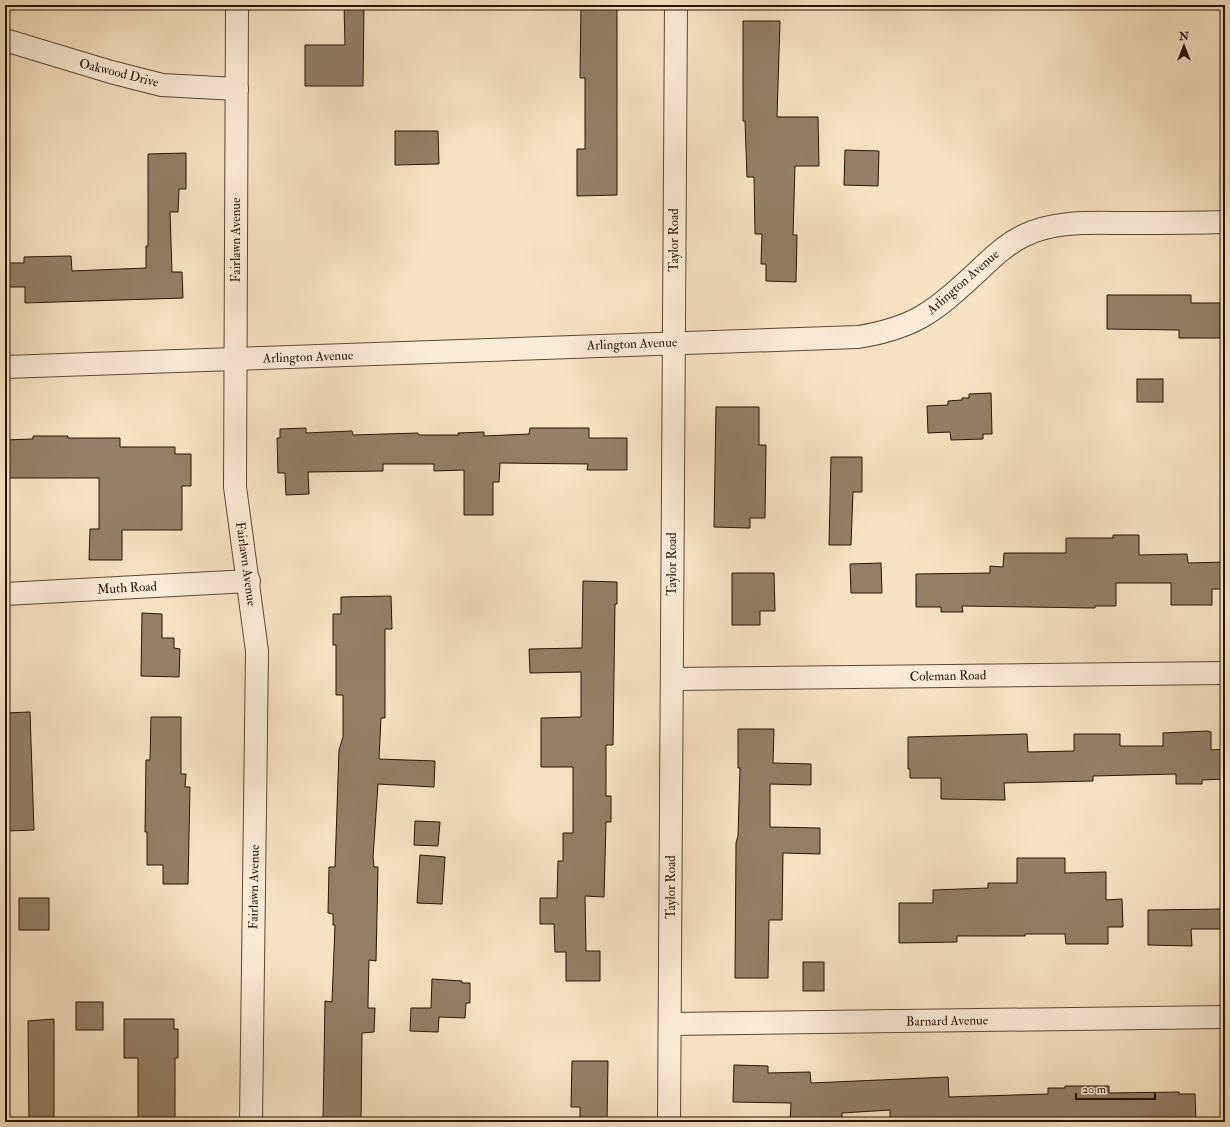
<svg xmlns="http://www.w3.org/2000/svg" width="1230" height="1127" viewBox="0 0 1230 1127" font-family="'IM FELL Double Pica',serif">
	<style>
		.building { fill: #957f66; stroke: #291402 }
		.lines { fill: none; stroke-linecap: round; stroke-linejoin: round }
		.minor-casing { stroke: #5d4832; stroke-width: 24 }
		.minor { stroke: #fbecd7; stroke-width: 22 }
		.labels { text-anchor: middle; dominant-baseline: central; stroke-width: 4; stroke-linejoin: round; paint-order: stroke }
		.street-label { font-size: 13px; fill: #291402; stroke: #fbecd7 }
	</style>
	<rect width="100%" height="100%" fill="#f9e2c2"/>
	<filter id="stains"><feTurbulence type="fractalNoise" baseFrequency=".005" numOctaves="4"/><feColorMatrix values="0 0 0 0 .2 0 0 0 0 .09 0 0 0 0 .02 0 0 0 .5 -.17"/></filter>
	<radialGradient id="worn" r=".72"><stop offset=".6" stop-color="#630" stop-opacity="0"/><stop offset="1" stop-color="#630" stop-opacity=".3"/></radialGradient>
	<!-- building -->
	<g class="building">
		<path d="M 344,5 L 364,5 L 363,86 L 305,86 L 305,45 L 345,45 Z"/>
		<path d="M 581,5 L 617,5 L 617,195 L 577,196 L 577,149 L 585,149 L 585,78 L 580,78 Z"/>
		<path d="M 743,21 L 780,21 L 777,117 L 818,117 L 819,166 L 795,166 L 793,235 L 797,235 L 796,282 L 766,281 L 766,264 L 761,264 L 762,234 L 755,234 L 754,177 L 747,177 L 745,121 L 743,121 Z"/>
		<path d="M 395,131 L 438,131 L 439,164 L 395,165 Z"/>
		<path d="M 845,150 L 879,151 L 878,186 L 844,185 Z"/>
		<path d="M 186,153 L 186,189 L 179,189 L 178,212 L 170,212 L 172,272 L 182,272 L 183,298 L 25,303 L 25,287 L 5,287 L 5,263 L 24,263 L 24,257 L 71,256 L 72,271 L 146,268 L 146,246 L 148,246 L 148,154 Z"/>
		<path d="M 1107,295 L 1191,295 L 1191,303 L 1220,303 L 1220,338 L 1179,338 L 1179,330 L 1107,329 Z"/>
		<rect x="1137" y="379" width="26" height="23"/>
		<path d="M 991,393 L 992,434 L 983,434 L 983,439 L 951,440 L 950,432 L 928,433 L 927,406 L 948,405 L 948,401 L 962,400 L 962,398 L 969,398 L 969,394 Z"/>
		<path d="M 716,407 L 759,407 L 759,445 L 766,445 L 765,518 L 750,518 L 750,528 L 714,527 Z"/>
		<path d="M 306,428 L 306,433 L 352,431 L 353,435 L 418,433 L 418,435 L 459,435 L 458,433 L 484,432 L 484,436 L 529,434 L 530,428 L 589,428 L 589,438 L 627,438 L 627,470 L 587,470 L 588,464 L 500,463 L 499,482 L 493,482 L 493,515 L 464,515 L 464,470 L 434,471 L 434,464 L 383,464 L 383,471 L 308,472 L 309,494 L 286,495 L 285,473 L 278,473 L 277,438 L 280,438 L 280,429 Z"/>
		<path d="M 33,436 L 68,436 L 68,438 L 120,438 L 120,447 L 175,447 L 175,454 L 191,454 L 191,486 L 182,486 L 182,530 L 122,530 L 122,560 L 89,560 L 90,529 L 99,529 L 99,478 L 5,478 L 5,440 L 33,439 Z"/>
		<path d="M 831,457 L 862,457 L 862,492 L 853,492 L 851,545 L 829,545 Z"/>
		<path d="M 1113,535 L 1139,535 L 1139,555 L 1187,554 L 1188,563 L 1225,562 L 1225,589 L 1212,589 L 1212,605 L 1171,605 L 1171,583 L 1116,583 L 1116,606 L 1095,606 L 1095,608 L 962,606 L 963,612 L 941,612 L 941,607 L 916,607 L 916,574 L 990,573 L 990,566 L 1003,567 L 1004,553 L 1066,553 L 1066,538 L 1113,538 Z"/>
		<path d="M 881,563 L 882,593 L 851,593 L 850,564 Z"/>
		<path d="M 732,573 L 774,573 L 775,611 L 760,611 L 760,625 L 732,625 Z"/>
		<path d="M 583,581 L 617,582 L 617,604 L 615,604 L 613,745 L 606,745 L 606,796 L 611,796 L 611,822 L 606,822 L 604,897 L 585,896 L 586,951 L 600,951 L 600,981 L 566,981 L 566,952 L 555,952 L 554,924 L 540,924 L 540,898 L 557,898 L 558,861 L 563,861 L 563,833 L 573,833 L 573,767 L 541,767 L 541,718 L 581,717 L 581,672 L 530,673 L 529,649 L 582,648 Z"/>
		<path d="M 391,596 L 392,629 L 385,629 L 385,718 L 381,718 L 379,759 L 435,761 L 434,787 L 378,784 L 373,857 L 374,867 L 378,867 L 376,961 L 369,960 L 368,1002 L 368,1008 L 375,1008 L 374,1032 L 362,1033 L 361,1122 L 323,1122 L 325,1001 L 332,1002 L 335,925 L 333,925 L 333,914 L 328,913 L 329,867 L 335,867 L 339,750 L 343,737 L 343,695 L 336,695 L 336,645 L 333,645 L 333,614 L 341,614 L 341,597 Z"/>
		<path d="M 142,613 L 162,614 L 162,638 L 174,638 L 174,648 L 180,649 L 179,677 L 141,676 Z"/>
		<path d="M 30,712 L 34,830 L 8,831 L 6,713 Z"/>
		<path d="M 151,717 L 181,717 L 181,774 L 186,774 L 185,787 L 190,787 L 188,884 L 163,884 L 163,865 L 147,865 L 147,832 L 145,832 L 146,760 L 150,760 Z"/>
		<path d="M 738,729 L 774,729 L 773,763 L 811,764 L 811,785 L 770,784 L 770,827 L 820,828 L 820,854 L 783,853 L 782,920 L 769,920 L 768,978 L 735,978 L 736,843 L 738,836 L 740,768 L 738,768 Z"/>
		<path d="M 1207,731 L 1211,732 L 1211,750 L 1225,749 L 1225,779 L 1202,780 L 1202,784 L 1176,784 L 1176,774 L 1093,776 L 1093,781 L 1004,783 L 1005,800 L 941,799 L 941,778 L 910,778 L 910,769 L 908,769 L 908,737 L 1027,734 L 1028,752 L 1074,751 L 1074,734 L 1120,734 L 1120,746 L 1163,746 L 1163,733 Z"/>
		<path d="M 415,821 L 440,822 L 438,846 L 414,845 Z"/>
		<path d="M 420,855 L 445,857 L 442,904 L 417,903 Z"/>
		<path d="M 1017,858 L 1065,858 L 1065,873 L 1106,872 L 1106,900 L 1122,899 L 1123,927 L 1108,927 L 1108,944 L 1066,944 L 1065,934 L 1025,934 L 1025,936 L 957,936 L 957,942 L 899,943 L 899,903 L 933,903 L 933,890 L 988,888 L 988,883 L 1017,883 Z"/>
		<rect x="19" y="898" width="30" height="32"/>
		<path d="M 1225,909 L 1225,929 L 1191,929 L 1192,946 L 1148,945 L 1148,910 Z"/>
		<rect x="803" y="962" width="21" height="29"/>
		<path d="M 432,979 L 462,981 L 462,983 L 470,983 L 470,1003 L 466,1003 L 465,1018 L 439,1017 L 438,1032 L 410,1031 L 411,1008 L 431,1008 Z"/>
		<rect x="76" y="1002" width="27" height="28"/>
		<path d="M 54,1019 L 54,1122 L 29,1122 L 28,1021 Z"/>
		<path d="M 124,1019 L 174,1019 L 174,1029 L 178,1029 L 178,1058 L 175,1058 L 175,1121 L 138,1122 L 138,1058 L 124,1058 Z"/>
		<path d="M 572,1061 L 608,1061 L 607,1122 L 580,1122 L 580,1107 L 571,1107 Z"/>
		<path d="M 734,1065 L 768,1066 L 768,1073 L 810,1072 L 811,1083 L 948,1077 L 949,1097 L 1048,1094 L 1048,1088 L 1065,1088 L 1065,1086 L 1109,1086 L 1109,1093 L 1179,1092 L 1179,1094 L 1195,1094 L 1196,1122 L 969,1122 L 969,1118 L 923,1120 L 923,1122 L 898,1122 L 898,1120 L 890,1121 L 890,1110 L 842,1113 L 842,1122 L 790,1122 L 791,1103 L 733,1102 Z"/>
	</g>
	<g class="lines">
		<!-- minor casing -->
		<g class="minor-casing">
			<g id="minor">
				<path d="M 237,5 L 235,487 L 257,651 L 251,1122"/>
				<path d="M 5,40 L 111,72 L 162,85 L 237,89"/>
				<path d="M 5,367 L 858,337 C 915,328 935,311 976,273 C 991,259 1005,245 1023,236 C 1055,220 1093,223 1128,223 C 1160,223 1193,223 1225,222"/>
				<path d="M 5,594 L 249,581"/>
				<path d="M 672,679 L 1225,673"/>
				<path d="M 670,1024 L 1225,1017"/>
				<path d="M 669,1122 L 676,5"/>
			</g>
		</g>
		<!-- minor -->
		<use href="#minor" class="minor"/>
	</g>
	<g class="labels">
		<!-- street labels -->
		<g class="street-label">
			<text transform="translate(119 73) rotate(14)">Oakwood Drive</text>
			<text transform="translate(236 240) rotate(-90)">Fairlawn Avenue</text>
			<text transform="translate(674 240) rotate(-90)">Taylor Road</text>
			<text transform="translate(963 282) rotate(-41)">Arlington Avenue</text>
			<text transform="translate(632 344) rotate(-2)">Arlington Avenue</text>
			<text transform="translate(308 357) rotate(-2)">Arlington Avenue</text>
			<text transform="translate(246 564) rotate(82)">Fairlawn Avenue</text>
			<text transform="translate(672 564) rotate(-90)">Taylor Road</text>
			<text transform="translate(127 588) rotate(-3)">Muth Road</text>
			<text transform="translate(948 676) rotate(-1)">Coleman Road</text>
			<text transform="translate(254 887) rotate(-89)">Fairlawn Avenue</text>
			<text transform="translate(671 887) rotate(-90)">Taylor Road</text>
			<text transform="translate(947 1021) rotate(-1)">Barnard Avenue</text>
		</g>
	</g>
	<!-- margin -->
	<rect width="1230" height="1127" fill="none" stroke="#f9e2c2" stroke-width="20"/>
	<rect x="6" y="6" width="1218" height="1115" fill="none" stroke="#291402" stroke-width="2"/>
	<rect x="10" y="10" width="1210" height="1107" fill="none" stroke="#291402"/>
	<!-- north arrow -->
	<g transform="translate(1184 46)" stroke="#fbecd7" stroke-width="3" paint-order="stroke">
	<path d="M0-3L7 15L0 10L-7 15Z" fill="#291402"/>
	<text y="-6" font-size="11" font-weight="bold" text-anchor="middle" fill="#291402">N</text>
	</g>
	<!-- scale -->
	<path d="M1076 1093v6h79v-6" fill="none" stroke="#291402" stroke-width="2"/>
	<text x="1082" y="1093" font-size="12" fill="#291402" stroke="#fbecd7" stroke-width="3" paint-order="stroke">20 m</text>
	<rect width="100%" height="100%" filter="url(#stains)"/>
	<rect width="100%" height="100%" fill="url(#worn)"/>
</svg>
